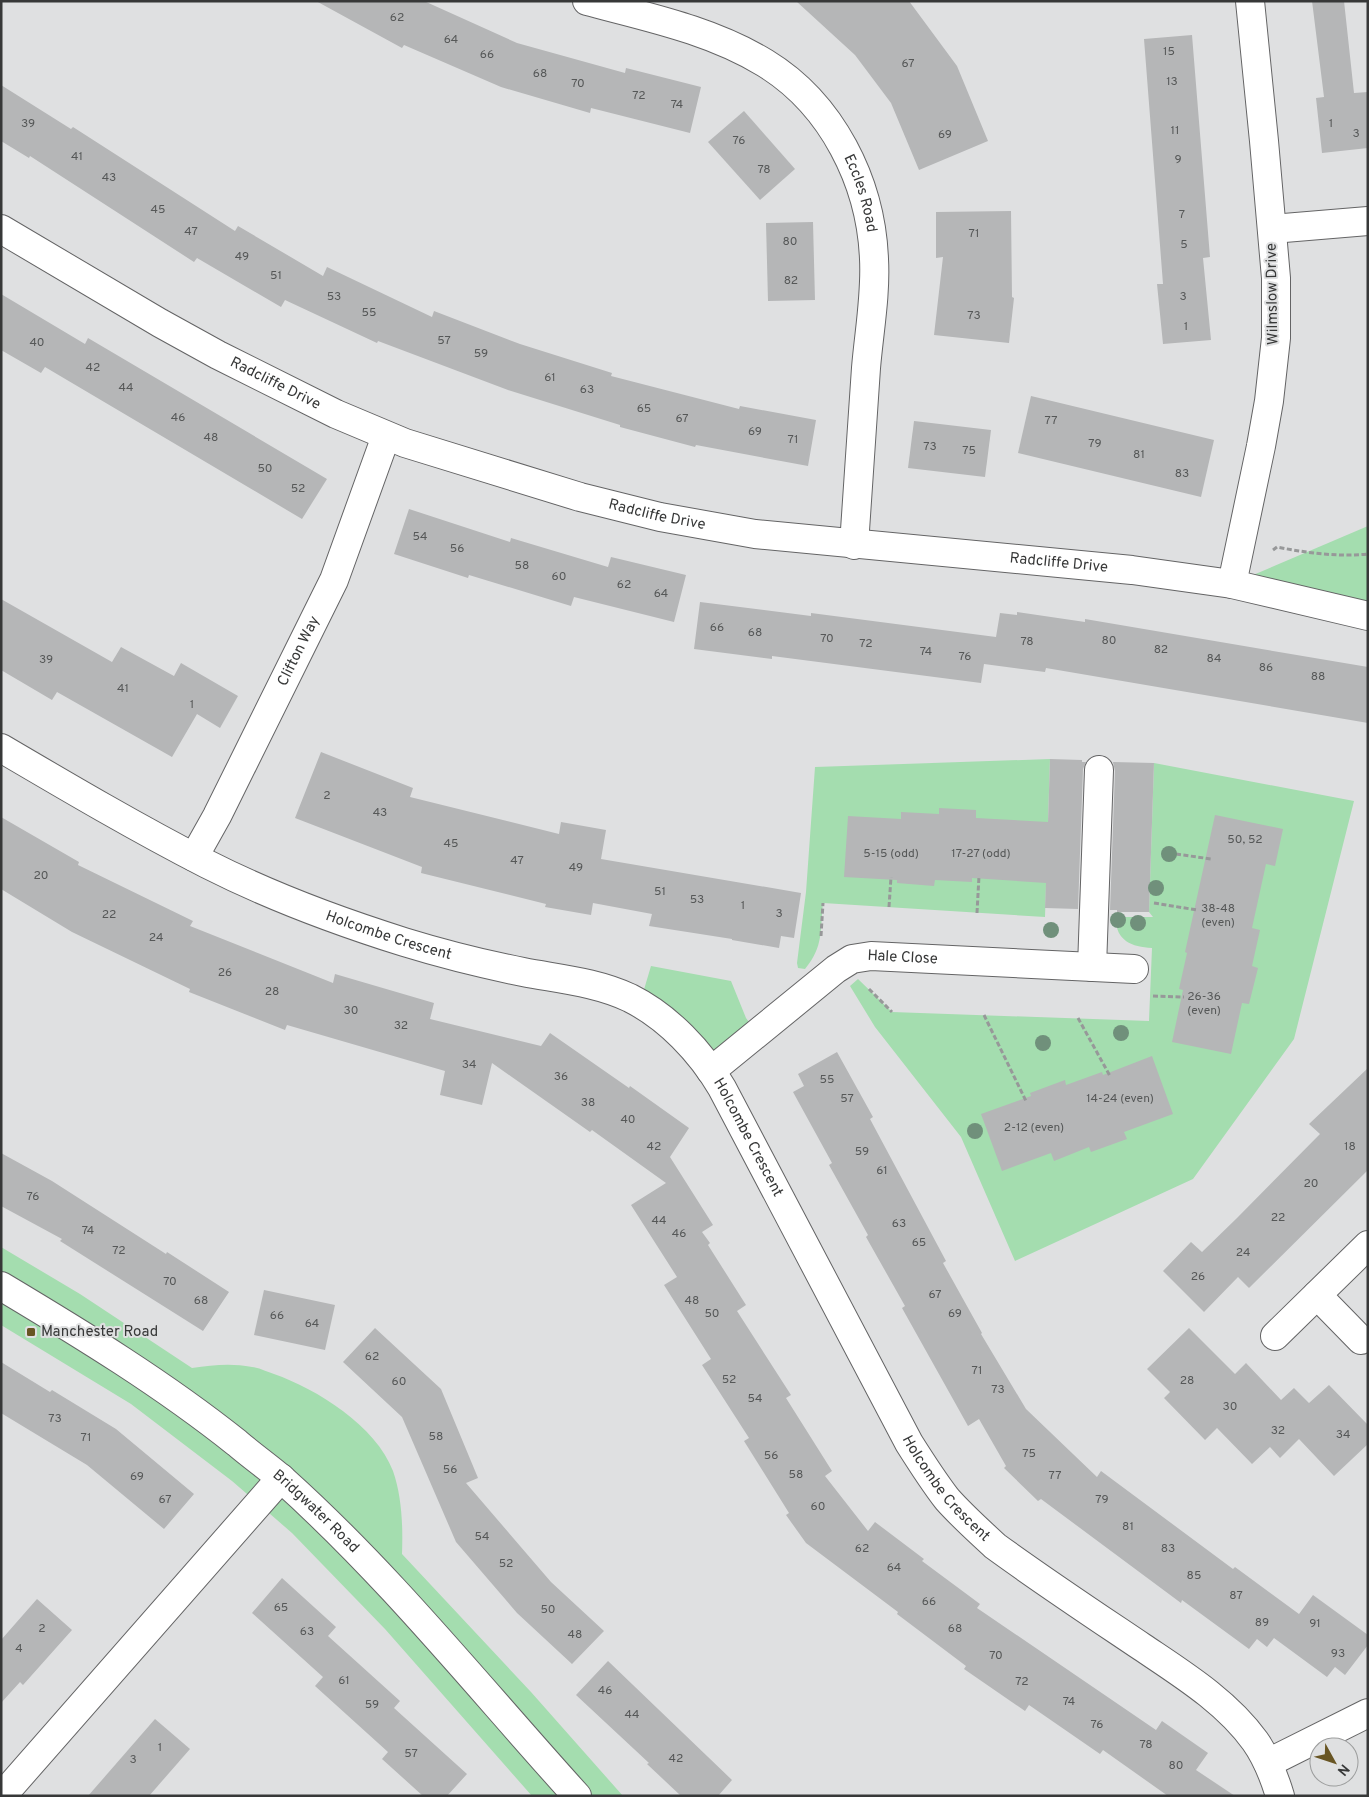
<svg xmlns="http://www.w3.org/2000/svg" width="1369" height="1797" viewBox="0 0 1369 1797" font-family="Overpass,sans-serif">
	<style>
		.green { fill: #a4ddaf }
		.building { fill: #b5b6b7 }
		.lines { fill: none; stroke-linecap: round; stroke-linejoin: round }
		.minor-casing { stroke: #646465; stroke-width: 30 }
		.path { stroke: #979899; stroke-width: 3; stroke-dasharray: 5 2.5; stroke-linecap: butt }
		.minor { stroke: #fff; stroke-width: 28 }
		.tree { fill: #70907b }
		.poi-dot { fill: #685523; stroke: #dfe0e1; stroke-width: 2 }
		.labels { text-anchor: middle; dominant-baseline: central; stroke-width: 4; stroke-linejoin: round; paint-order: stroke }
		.number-label { font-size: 12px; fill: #565858 }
		.street-label { font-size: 15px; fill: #373838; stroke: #dfe0e1 }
		.poi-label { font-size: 15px; fill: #373838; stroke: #dfe0e1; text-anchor: start }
	</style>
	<rect width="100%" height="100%" fill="#dfe0e1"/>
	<!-- green -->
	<g class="green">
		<path d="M 1368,526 L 1368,617 L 1232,584 Z"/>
		<path d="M 1050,759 L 1045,917 L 823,903 C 820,930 824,946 805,969 L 798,968 L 797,963 L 806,892 L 815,767 Z"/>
		<path d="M 1154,763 L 1354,801 L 1294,1039 L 1193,1179 L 1015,1261 L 961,1137 L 875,1027 L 850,986 L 858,979 L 892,1012 L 1149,1021 L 1152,948 C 1131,947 1115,940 1116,917 L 1153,917 L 1149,912 Z"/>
		<path d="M 651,966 L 731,981 L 746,1018 L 757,1033 L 711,1071 L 640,1003 Z"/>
		<path d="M 1,1247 L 80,1294 L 192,1368 C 213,1365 231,1363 252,1367 C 260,1368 267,1372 274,1374 C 317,1389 376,1426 393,1471 C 402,1497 403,1526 402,1554 L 531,1692 L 623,1796 L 532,1796 L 385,1629 L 292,1533 L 232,1481 L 131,1404 L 1,1325 Z"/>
	</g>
	<!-- building -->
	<g class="building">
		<path d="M 316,1 L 424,1 L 517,43 L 625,73 L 626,68 L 701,87 L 690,133 L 591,108 L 590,113 L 501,87 L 404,45 L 402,48 Z"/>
		<path d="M 796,1 L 909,1 L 957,66 L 988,141 L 919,170 L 891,103 L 855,55 Z"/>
		<path d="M 1312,1 L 1344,1 L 1354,93 L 1368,92 L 1368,148 L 1322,153 L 1316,98 L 1324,97 Z"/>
		<path d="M 1192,35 L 1210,257 L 1203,258 L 1211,340 L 1163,344 L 1157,284 L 1163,284 L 1144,39 Z"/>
		<path d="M 1,85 L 71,129 L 73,127 L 235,231 L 238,226 L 323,276 L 327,267 L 432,317 L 434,311 L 520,344 L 612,373 L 611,376 L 739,409 L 740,406 L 816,420 L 808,466 L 696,445 L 695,447 L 620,427 L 620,425 L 508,390 L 378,341 L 377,343 L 285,300 L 281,307 L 197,258 L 194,262 L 30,156 L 29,158 L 1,141 Z"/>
		<path d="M 744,111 L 795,169 L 760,200 L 708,142 Z"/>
		<path d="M 1011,211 L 1012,297 L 1014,298 L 1009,343 L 934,335 L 943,257 L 936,258 L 936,212 Z"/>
		<path d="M 813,222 L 815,300 L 768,301 L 766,223 Z"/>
		<path d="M 1,294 L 85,344 L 88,338 L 327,479 L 302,519 L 45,367 L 41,373 L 1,350 Z"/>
		<path d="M 1031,396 L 1214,440 L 1201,497 L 1018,453 Z"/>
		<path d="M 914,421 L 991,430 L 985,477 L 908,468 Z"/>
		<path d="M 409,509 L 510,542 L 511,538 L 608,567 L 611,557 L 686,575 L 674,622 L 574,597 L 571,606 L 469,575 L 468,578 L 394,554 Z"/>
		<path d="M 1,599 L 112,662 L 121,647 L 174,676 L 181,663 L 238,696 L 220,728 L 197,714 L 172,757 L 57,692 L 52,700 L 1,670 Z"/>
		<path d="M 700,602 L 811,616 L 811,613 L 996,637 L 1000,613 L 1017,615 L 1017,612 L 1085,622 L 1085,619 L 1368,667 L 1368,723 L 1046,668 L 1045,672 L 984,664 L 981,683 L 772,656 L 772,659 L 694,649 Z"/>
		<path d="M 321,752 L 413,788 L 410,797 L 559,834 L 561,822 L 606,830 L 601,859 L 801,893 L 794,938 L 781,936 L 779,948 L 732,940 L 732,939 L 649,926 L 652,914 L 593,903 L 591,915 L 545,907 L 546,904 L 421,873 L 422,867 L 295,818 Z"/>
		<path d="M 1050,759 L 1082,760 L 1082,762 L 1086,762 L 1083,769 L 1078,909 L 1045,908 L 1046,883 L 972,878 L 972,882 L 935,880 L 934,886 L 897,883 L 897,880 L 844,877 L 848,816 L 901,819 L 901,812 L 939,814 L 939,808 L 976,810 L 976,818 L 1048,822 Z"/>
		<path d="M 1113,762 L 1154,763 L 1149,912 L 1117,912 L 1117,910 L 1110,910 L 1115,771 Z"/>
		<path d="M 1215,815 L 1283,829 L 1275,866 L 1266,864 L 1252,928 L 1260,930 L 1252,966 L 1258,968 L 1249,1004 L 1242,1003 L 1231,1054 L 1172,1042 L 1183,990 L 1179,989 L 1187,953 L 1185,952 Z"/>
		<path d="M 1,817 L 79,862 L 78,865 L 193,921 L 190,926 L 333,983 L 335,974 L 434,1003 L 430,1019 L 541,1046 L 550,1033 L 629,1088 L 630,1086 L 689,1128 L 670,1157 L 713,1225 L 702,1232 L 710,1243 L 708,1245 L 746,1305 L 737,1311 L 791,1395 L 786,1398 L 832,1471 L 825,1476 L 868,1531 L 875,1522 L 924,1559 L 922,1561 L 980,1604 L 977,1608 L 1156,1730 L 1162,1721 L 1208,1753 L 1196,1770 L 1235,1796 L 1168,1796 L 1103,1750 L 1100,1754 L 1029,1705 L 1025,1711 L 964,1669 L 966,1666 L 897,1614 L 898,1612 L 806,1543 L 786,1515 L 789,1513 L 744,1441 L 749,1438 L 702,1365 L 711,1359 L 664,1285 L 677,1277 L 631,1205 L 666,1183 L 592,1130 L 590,1132 L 492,1063 L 482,1105 L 440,1095 L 445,1071 L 287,1025 L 285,1030 L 189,992 L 190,989 L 72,932 L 1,889 Z"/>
		<path d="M 837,1052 L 873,1117 L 870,1119 L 946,1261 L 943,1263 L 982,1333 L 981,1334 L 1026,1409 L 1097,1477 L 1101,1471 L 1233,1569 L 1235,1567 L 1299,1614 L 1313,1595 L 1368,1635 L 1368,1645 L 1345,1675 L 1335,1667 L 1327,1677 L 1274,1638 L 1267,1647 L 1257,1639 L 1249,1649 L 1182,1600 L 1181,1603 L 1041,1499 L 1038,1501 L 1004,1468 L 1006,1466 L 979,1419 L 968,1426 L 902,1308 L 905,1306 L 866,1237 L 868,1235 L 829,1165 L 832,1163 L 793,1092 L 804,1086 L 798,1074 Z"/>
		<path d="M 1152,1056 L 1173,1114 L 1124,1132 L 1127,1139 L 1091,1152 L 1089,1147 L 1054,1161 L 1051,1153 L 1002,1171 L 981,1114 L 1031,1096 L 1030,1093 L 1065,1080 L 1066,1085 L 1102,1072 L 1103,1075 Z"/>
		<path d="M 1368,1068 L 1368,1170 L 1249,1288 L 1238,1277 L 1204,1312 L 1163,1271 L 1191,1242 L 1202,1252 L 1237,1218 L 1320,1134 L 1309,1124 Z"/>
		<path d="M 1,1153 L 52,1181 L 166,1254 L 167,1252 L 229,1292 L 203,1331 L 60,1241 L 62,1239 L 1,1206 Z"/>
		<path d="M 264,1290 L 335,1305 L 325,1350 L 254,1335 Z"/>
		<path d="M 375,1328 L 441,1389 L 478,1478 L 466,1483 L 551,1582 L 604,1631 L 572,1664 L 517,1613 L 456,1542 L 402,1417 L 343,1362 Z"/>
		<path d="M 1189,1328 L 1235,1374 L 1246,1363 L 1281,1400 L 1294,1388 L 1309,1403 L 1329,1385 L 1368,1425 L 1368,1444 L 1334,1476 L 1299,1439 L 1280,1458 L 1270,1447 L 1252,1464 L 1217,1428 L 1205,1440 L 1164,1398 L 1170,1392 L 1147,1369 Z"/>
		<path d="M 1,1362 L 50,1392 L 52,1390 L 116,1429 L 194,1494 L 164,1529 L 87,1465 L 1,1413 Z"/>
		<path d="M 282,1578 L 336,1627 L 328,1636 L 400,1701 L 394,1708 L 467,1774 L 447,1796 L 423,1796 L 382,1759 L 388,1752 L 315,1686 L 323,1677 L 252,1613 Z"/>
		<path d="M 37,1599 L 72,1630 L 23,1685 L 20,1682 L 1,1703 L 1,1640 Z"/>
		<path d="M 608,1661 L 732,1780 L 718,1796 L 681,1796 L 647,1764 L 649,1763 L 576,1695 Z"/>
		<path d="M 155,1719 L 190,1749 L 149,1796 L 88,1796 Z"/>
	</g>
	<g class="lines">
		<!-- minor casing -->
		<g class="minor-casing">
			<g id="minor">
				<path id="s1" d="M 587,1 C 647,17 711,30 765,63 C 832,104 871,182 874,259 C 876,295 869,332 866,368 C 862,427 858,486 854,545"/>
				<path id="s2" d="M 1,229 L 160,323 L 218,355 L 336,414 L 405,443 L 580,497 L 660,517 L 755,534 L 1132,570 L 1232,584 L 1368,616"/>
				<path d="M 1272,229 L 1368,221"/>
				<path d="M 1232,584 L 1261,446 L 1269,401 L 1276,338 L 1276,278 L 1264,141 L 1250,1"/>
				<path id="s3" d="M 1,748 C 69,788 137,828 207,864 C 270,896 337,921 404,942 C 443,954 483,964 523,972 C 559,979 596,982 630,998 C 668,1017 701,1052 722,1088 L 909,1443 C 921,1462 933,1481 947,1499 C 962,1516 979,1531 995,1546 C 1043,1581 1093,1614 1142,1647 C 1182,1674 1226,1701 1255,1741 C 1267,1758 1274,1776 1280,1796"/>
				<path id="s4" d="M 194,857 L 217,816 L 334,580 L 386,436"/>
				<path d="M 1092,967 L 1099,770"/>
				<path id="s5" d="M 711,1071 L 836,969 L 852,959 L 871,956 L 1134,969"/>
				<path id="s6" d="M 1,1286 C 83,1335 163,1384 237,1443 C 252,1456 268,1467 283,1480 C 390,1576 480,1689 577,1796"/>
				<path d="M 1317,1295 L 1361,1340"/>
				<path d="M 1275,1336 L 1368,1245"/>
				<path d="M 1268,1763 L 1368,1713"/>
				<path d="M 2,1796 L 281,1478"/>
			</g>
		</g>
		<!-- path -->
		<g class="path">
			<path d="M 1273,550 L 1277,547 C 1307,553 1338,557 1368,554"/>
			<path d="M 1176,854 L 1211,859"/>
			<path d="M 1154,903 L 1197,910"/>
			<path d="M 889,907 L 891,877"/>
			<path d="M 977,913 L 979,876"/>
			<path d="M 821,936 L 823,903"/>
			<path d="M 869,989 L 892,1012"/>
			<path d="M 1153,996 L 1184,997"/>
			<path d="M 984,1015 L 1026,1101"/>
			<path d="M 1078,1018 L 1110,1076"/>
		</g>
		<!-- minor -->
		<use href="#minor" class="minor"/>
	</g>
	<!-- trees -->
	<g class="tree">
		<circle cx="1169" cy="854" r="8"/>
		<circle cx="1156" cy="888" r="8"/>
		<circle cx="1118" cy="920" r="8"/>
		<circle cx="1138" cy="923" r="8"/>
		<circle cx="1051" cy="930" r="8"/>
		<circle cx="1121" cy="1033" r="8"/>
		<circle cx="1043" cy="1043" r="8"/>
		<circle cx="975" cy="1131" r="8"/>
	</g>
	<!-- markers -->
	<rect class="poi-dot" x="26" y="1327" width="10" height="10" rx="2.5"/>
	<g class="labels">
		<!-- number labels -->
		<g class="number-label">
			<text x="397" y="18">62</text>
			<text x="451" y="40">64</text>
			<text x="1169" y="52">15</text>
			<text x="487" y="55">66</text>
			<text x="908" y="64">67</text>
			<text x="540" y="74">68</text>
			<text x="1172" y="82">13</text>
			<text x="578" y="84">70</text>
			<text x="639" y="96">72</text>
			<text x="677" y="105">74</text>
			<text x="28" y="124">39</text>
			<text x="1331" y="124">1</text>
			<text x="1175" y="131">11</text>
			<text x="1356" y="134">3</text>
			<text x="945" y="135">69</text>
			<text x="739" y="141">76</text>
			<text x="77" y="157">41</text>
			<text x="1178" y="160">9</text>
			<text x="764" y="170">78</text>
			<text x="109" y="178">43</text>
			<text x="158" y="210">45</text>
			<text x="1182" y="215">7</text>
			<text x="191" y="232">47</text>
			<text x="974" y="234">71</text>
			<text x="790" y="242">80</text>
			<text x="1184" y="245">5</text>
			<text x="242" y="257">49</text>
			<text x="276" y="276">51</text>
			<text x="791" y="281">82</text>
			<text x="334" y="297">53</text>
			<text x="1183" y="297">3</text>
			<text x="369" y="313">55</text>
			<text x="974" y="316">73</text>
			<text x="1186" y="327">1</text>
			<text x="444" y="341">57</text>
			<text x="37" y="343">40</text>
			<text x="481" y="354">59</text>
			<text x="93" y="368">42</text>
			<text x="550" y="378">61</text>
			<text x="126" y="388">44</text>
			<text x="587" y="390">63</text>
			<text x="644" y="409">65</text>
			<text x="178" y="418">46</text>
			<text x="682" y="419">67</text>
			<text x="1051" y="421">77</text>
			<text x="755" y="432">69</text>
			<text x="211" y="438">48</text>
			<text x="793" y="440">71</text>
			<text x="1095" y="444">79</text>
			<text x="930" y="447">73</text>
			<text x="969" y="451">75</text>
			<text x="1139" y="455">81</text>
			<text x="265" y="469">50</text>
			<text x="1182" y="474">83</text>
			<text x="298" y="489">52</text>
			<text x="420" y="537">54</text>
			<text x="457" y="549">56</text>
			<text x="522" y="566">58</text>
			<text x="559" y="577">60</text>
			<text x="624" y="585">62</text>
			<text x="661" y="594">64</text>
			<text x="717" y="628">66</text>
			<text x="755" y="633">68</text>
			<text x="827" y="639">70</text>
			<text x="1109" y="641">80</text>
			<text x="1027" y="642">78</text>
			<text x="866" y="644">72</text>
			<text x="1161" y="650">82</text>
			<text x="926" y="652">74</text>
			<text x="965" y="657">76</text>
			<text x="1214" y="659">84</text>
			<text x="46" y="660">39</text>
			<text x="1266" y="668">86</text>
			<text x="1318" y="677">88</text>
			<text x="123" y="689">41</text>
			<text x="192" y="705">1</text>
			<text x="327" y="796">2</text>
			<text x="380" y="813">43</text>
			<text x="1245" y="840">50, 52</text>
			<text x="451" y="844">45</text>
			<text x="891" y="854">5-15 (odd)</text>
			<text x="981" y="854">17-27 (odd)</text>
			<text x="517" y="861">47</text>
			<text x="576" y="868">49</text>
			<text x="41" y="876">20</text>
			<text x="660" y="892">51</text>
			<text x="697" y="900">53</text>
			<text x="743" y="906">1</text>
			<text x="1218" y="909">38-48<tspan x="1218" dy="14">(even)</tspan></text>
			<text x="779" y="914">3</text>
			<text x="109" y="915">22</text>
			<text x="156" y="938">24</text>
			<text x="225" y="973">26</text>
			<text x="272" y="992">28</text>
			<text x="1204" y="997">26-36<tspan x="1204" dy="14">(even)</tspan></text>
			<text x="351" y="1011">30</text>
			<text x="401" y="1026">32</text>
			<text x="469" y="1065">34</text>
			<text x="561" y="1077">36</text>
			<text x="827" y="1080">55</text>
			<text x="847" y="1099">57</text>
			<text x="1120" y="1099">14-24 (even)</text>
			<text x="588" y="1103">38</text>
			<text x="628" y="1120">40</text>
			<text x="1034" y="1128">2-12 (even)</text>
			<text x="654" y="1147">42</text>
			<text x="1350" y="1147">18</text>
			<text x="862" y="1152">59</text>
			<text x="882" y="1171">61</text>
			<text x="1311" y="1184">20</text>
			<text x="33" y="1197">76</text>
			<text x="1278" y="1218">22</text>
			<text x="659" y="1221">44</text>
			<text x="899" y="1224">63</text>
			<text x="88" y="1231">74</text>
			<text x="679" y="1234">46</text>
			<text x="919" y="1243">65</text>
			<text x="119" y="1251">72</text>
			<text x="1243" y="1253">24</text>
			<text x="1198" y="1277">26</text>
			<text x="170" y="1282">70</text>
			<text x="935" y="1295">67</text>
			<text x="201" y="1301">68</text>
			<text x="692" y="1301">48</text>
			<text x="712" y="1314">50</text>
			<text x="955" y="1314">69</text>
			<text x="277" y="1316">66</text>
			<text x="312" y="1324">64</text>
			<text x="372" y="1357">62</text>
			<text x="977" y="1371">71</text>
			<text x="729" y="1380">52</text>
			<text x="1187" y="1381">28</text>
			<text x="399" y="1382">60</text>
			<text x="998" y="1390">73</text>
			<text x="755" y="1399">54</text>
			<text x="1230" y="1407">30</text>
			<text x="55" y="1419">73</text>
			<text x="1278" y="1431">32</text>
			<text x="1343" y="1435">34</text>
			<text x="436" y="1437">58</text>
			<text x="86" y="1438">71</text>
			<text x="1029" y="1454">75</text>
			<text x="771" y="1456">56</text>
			<text x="450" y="1470">56</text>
			<text x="796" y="1475">58</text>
			<text x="1055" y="1476">77</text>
			<text x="137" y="1477">69</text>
			<text x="165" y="1500">67</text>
			<text x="1102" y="1500">79</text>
			<text x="818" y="1507">60</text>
			<text x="1128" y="1527">81</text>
			<text x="482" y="1537">54</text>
			<text x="862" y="1549">62</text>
			<text x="1168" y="1549">83</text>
			<text x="506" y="1564">52</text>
			<text x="894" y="1568">64</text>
			<text x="1194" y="1576">85</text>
			<text x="1236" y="1596">87</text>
			<text x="929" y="1602">66</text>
			<text x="281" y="1608">65</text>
			<text x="548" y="1610">50</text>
			<text x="1262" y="1623">89</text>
			<text x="1315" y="1624">91</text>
			<text x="42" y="1629">2</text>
			<text x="955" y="1629">68</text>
			<text x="307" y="1632">63</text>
			<text x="575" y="1635">48</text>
			<text x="19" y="1649">4</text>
			<text x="1338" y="1654">93</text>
			<text x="996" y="1656">70</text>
			<text x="344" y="1681">61</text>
			<text x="1022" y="1682">72</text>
			<text x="605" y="1691">46</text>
			<text x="1069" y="1702">74</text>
			<text x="372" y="1705">59</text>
			<text x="632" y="1715">44</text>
			<text x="1097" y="1725">76</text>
			<text x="1146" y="1745">78</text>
			<text x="160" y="1748">1</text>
			<text x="411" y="1754">57</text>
			<text x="676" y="1759">42</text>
			<text x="133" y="1760">3</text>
			<text x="1176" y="1766">80</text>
		</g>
		<!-- street labels -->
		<g class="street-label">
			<text stroke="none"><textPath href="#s1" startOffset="355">Eccles Road</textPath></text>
			<text transform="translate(1273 294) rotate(-91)">Wilmslow Drive</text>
			<text stroke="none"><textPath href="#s2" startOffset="315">Radcliffe Drive</textPath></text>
			<text stroke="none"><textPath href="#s2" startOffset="720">Radcliffe Drive</textPath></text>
			<text stroke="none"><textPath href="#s2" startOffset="1125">Radcliffe Drive</textPath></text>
			<text stroke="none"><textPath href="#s4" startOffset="231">Clifton Way</textPath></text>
			<text stroke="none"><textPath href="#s3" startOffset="432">Holcombe Crescent</textPath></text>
			<text stroke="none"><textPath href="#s5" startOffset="231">Hale Close</textPath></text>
			<text stroke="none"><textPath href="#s3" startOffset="868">Holcombe Crescent</textPath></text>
			<text stroke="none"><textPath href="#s3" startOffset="1272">Holcombe Crescent</textPath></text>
			<text stroke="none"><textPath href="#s6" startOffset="388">Bridgwater Road</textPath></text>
		</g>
		<!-- poi labels -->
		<g class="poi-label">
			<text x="41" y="1332">Manchester Road</text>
		</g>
	</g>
	<!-- border -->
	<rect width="1369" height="1797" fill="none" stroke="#373838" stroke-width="5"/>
	<!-- north arrow -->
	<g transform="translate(1334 1762) rotate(130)"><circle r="24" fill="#dfe0e1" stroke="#9c9d9d"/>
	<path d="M0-4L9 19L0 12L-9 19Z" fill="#685523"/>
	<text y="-8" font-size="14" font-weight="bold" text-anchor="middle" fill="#373838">N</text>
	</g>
</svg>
